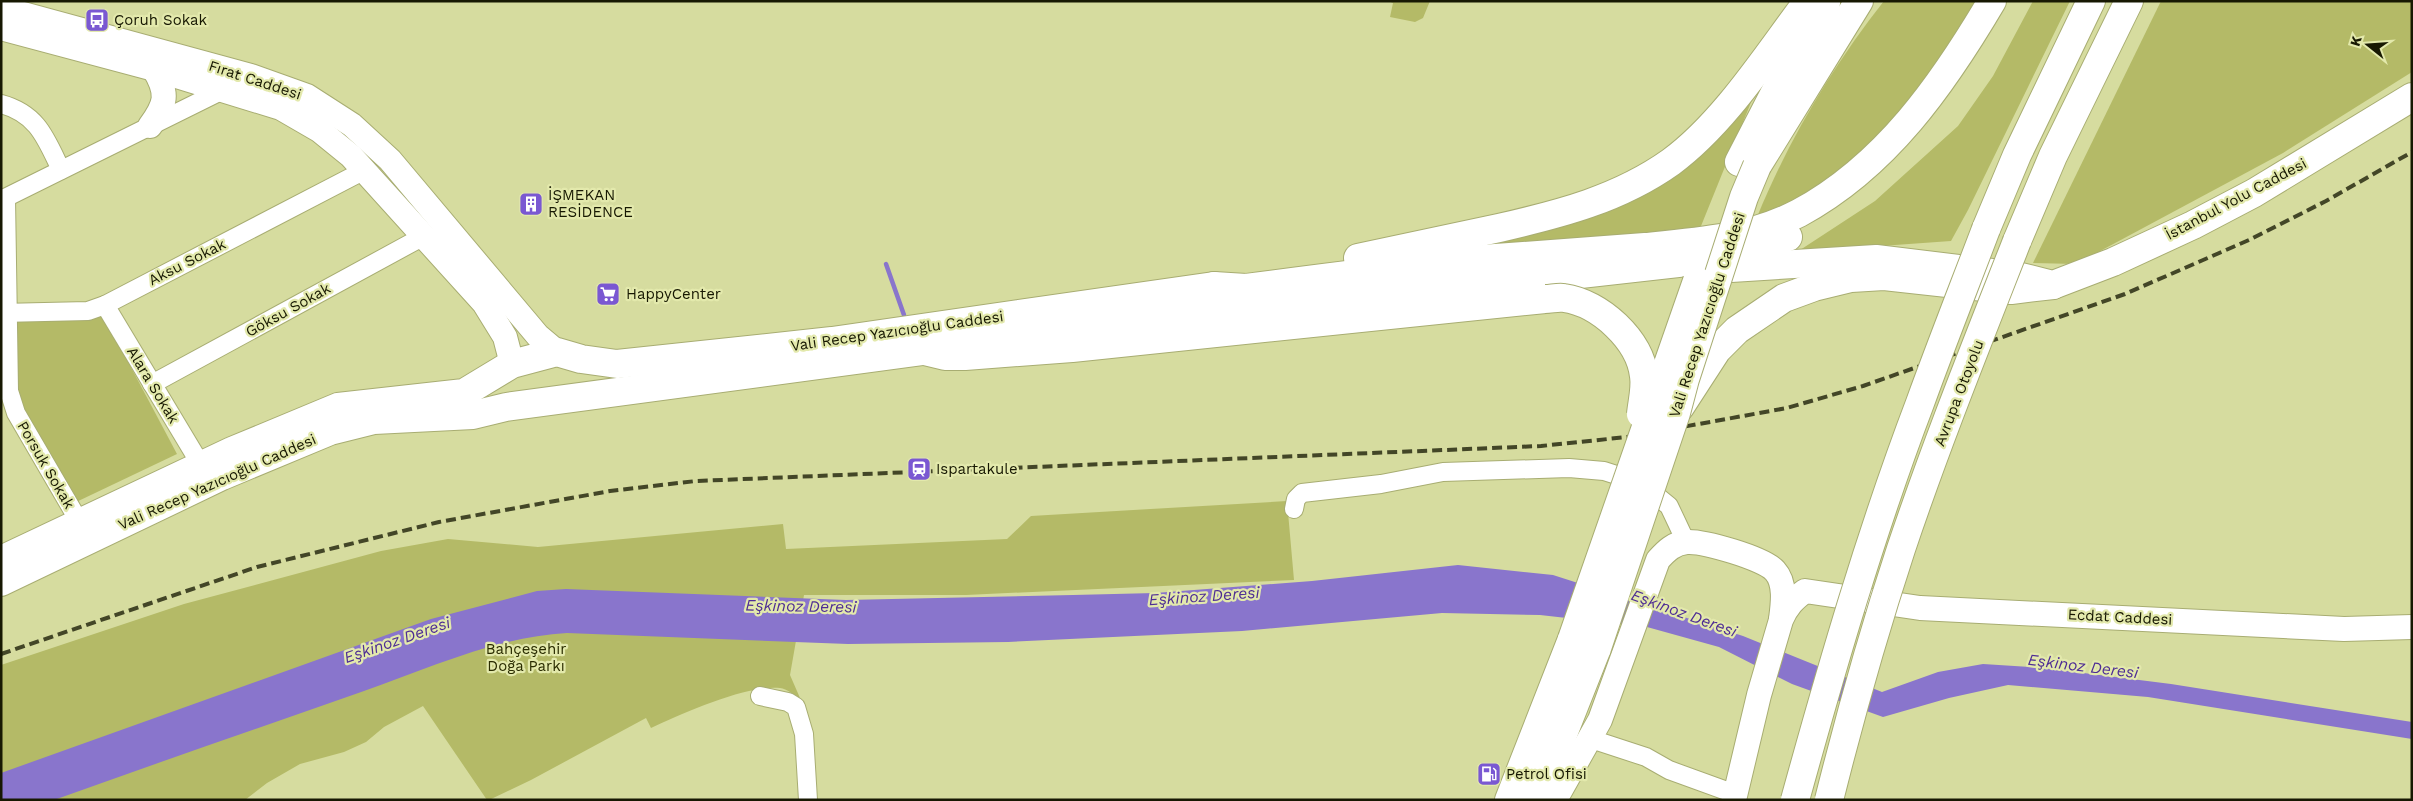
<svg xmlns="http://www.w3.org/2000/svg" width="2413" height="801" viewBox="0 0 2413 801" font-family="'Work Sans',sans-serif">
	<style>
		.green { fill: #b4ba67 }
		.water { fill: #8975cc }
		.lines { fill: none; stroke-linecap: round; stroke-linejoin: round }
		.stream { stroke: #8975cc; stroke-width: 4.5 }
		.street-casing { stroke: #a8ad72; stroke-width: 20 }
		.secondary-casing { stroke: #a8ad72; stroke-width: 26 }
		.primary-casing { stroke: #a8ad72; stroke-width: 30 }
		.highway-casing { stroke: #a8ad72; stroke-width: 30 }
		.street { stroke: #fff; stroke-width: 18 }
		.secondary { stroke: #fff; stroke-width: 24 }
		.primary { stroke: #fff; stroke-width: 28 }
		.highway { stroke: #fff; stroke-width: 28 }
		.rail { stroke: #434627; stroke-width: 4; stroke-dasharray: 10 5; stroke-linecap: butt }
		.highway-bridge-casing { stroke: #a8ad72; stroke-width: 30; stroke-linecap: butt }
		.highway-bridge { stroke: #fff; stroke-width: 28 }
		.labels { text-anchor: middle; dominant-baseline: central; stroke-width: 4.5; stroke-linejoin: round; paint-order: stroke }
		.poi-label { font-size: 15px; fill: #171802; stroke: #e3e9ac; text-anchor: start }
		.street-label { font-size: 15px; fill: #171802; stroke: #e3e9ac }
		.park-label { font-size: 15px; fill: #2a2c00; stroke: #e3e9ac }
		.water-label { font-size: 16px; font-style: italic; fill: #4e2d94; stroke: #e3e9ac }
	</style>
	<rect width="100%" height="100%" fill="#d6dc9f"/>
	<!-- green -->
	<g class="green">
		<path d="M 1388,1 L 1430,1 L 1423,18 L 1415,22 L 1390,17 L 1393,3 Z"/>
		<path d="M 1884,1 L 1976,1 L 1938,65 L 1880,138 L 1810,195 L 1757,217 C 1789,139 1832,67 1884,1 Z"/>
		<path d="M 2033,1 L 2070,1 L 1968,210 L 1951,241 L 1797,252 L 1875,201 L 1958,126 L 1993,76 Z"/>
		<path d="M 2161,1 L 2412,1 L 2412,72 L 2283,153 L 2076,264 L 2033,263 Z"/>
		<path d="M 1760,80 L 1699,231 L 1428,252 L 1564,225 Z"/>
		<path d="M 100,309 L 177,454 L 72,504 L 12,391 L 12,319 Z"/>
		<path d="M 1287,501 L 1294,580 L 966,595 L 804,595 L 790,675 L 800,698 C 794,695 787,689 780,688 C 745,685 683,713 651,728 L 646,718 L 531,780 L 489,800 L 487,800 L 423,706 L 384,727 L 366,742 L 344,752 L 300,764 L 267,783 L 245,800 L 1,800 L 1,665 L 184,604 L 381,551 L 448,539 L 538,547 L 783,524 L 786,549 L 1007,539 L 1031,516 Z"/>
	</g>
	<!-- water -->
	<path class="water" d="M 1458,565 L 1553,575 L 1743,636 L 1882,692 L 1938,672 L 1983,664 L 2044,668 L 2171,684 L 2412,722 L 2412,739 L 2148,697 L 2008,685 L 1949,698 L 1883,717 L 1792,684 L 1719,647 L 1647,627 L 1540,615 L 1442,613 L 1242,631 L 1008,642 L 848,644 L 567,633 C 496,637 430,668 364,691 C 261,727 157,763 54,800 L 1,800 L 1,773 L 431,619 L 537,591 L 566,589 L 846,600 L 1073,595 L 1155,593 L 1312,581 Z"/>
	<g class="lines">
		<!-- stream -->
		<path class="stream" d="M 886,264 L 904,315"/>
		<!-- street casing -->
		<g class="street-casing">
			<g id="street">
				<path d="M 1,104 C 38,114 46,139 61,170"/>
				<path d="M 6,198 L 9,391 L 16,413 L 80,523"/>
				<path d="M 1,200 L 229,87"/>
				<path d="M 105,305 L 201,465"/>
				<path d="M 1,313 L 88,311 L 105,305 L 363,171"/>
				<path d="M 152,384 L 424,236"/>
				<path d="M 1294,509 L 1296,499 L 1302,493 L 1381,484 L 1443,472 L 1569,468 L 1604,471 L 1632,480 L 1647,488 L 1669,506 L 1686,542"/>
				<path d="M 760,696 L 788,702 L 796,707 L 804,734 L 808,800"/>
				<path d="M 1591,739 L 1646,757 L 1669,770 L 1735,794"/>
			</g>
		</g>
		<!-- secondary casing -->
		<g class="secondary-casing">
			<g id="secondary">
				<path d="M 1,8 L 251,76 L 307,96 L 352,125 L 390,160 L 538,336 L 557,352"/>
				<path d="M 1,28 L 154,69 L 281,108 L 319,130 L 351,156 L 484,303 L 505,337 L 512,364"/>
				<path d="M 150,126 C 166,104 169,94 154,69"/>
				<path d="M 1555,800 L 1600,720 L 1658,560 C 1666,551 1674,543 1687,542 C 1703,541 1764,558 1775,571 C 1786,583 1783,604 1781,619"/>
				<path d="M 1734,800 L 1759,695 L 1781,620 C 1787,606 1794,599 1805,591 L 1920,608 L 2344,629 L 2412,627"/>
			</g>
		</g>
		<!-- primary casing -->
		<g class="primary-casing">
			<g id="primary">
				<path d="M 1,560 L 232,451 L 338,407 L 464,393 L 512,364 L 557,352 L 581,359 L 617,364 L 832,341 L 1214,286"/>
				<path d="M 1,582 L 222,476 L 330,431 L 374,420 L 473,415 L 506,407 L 1256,306 L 1518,281 L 1696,261 L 1731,268 L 1876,259 L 2017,276 L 2053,285 L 2113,262 L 2193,225 L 2254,193 L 2412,97"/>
			</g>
		</g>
		<!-- highway casing -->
		<g class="highway-casing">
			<g id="highway">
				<path d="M 1739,162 L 1784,75 L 1826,3"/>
				<path d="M 1757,166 L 1859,1"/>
				<path d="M 1986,229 L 2017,155 L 2091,1"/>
				<path d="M 2017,241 L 2053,156 L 2129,1"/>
				<path d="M 1358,258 C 1405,248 1452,238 1499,228 C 1560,214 1619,199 1671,162 C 1725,122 1767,55 1808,1"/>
				<path d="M 1710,258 L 1749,252 L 1788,237"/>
				<path d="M 1214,286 L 1246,288 C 1329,277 1413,266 1496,258 C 1546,254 1596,251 1645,247 C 1698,242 1751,238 1799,213 C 1886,166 1943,84 1992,1"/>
				<path d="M 920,350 L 945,356 L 965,356 L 1072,348 L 1545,299"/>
				<path d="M 1680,407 L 1717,350 L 1737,330 L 1784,298 L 1814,287 L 1851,278 L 1884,276 L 2011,290 L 2053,285"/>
				<path d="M 1509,800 L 1572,639"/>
				<path d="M 1537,800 L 1597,648"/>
			</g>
		</g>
		<!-- street -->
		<use href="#street" class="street"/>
		<!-- secondary -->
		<use href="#secondary" class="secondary"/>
		<!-- primary -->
		<use href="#primary" class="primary"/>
		<!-- highway -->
		<use href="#highway" class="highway"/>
		<!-- rail -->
		<path class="rail" d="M 1,654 L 257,567 L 439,522 L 610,491 L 696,481 L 1541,446 L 1627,437 L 1787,408 L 1863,386 L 2125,294 L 2249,240 L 2326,201 L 2412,152"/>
		<!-- highway-bridge casing -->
		<g class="highway-bridge-casing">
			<g id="highway-bridge">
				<path d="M 1545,299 C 1551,299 1558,297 1564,298 C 1600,303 1640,340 1644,376 C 1646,388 1642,403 1641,414"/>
				<path d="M 1572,639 L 1697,281"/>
				<path d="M 1597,648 L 1676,413 L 1685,379 L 1744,197 L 1757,166"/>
				<path d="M 1795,800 C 1832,666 1871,532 1920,403 C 1941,345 1964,287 1986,229"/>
				<path d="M 1829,800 C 1850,716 1874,631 1901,549 C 1936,445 1977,343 2017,241"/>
			</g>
		</g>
		<!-- highway-bridge -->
		<use href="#highway-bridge" class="highway-bridge"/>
	</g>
	<!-- icons -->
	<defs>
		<g id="bus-square" transform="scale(1.25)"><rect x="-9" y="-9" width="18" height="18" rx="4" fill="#7a58d2" stroke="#e3e9ac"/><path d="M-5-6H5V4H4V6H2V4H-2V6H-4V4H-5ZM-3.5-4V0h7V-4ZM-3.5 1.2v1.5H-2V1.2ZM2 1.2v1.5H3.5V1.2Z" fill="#fff"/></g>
		<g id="building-square" transform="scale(1.25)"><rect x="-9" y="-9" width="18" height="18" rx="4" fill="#7a58d2" stroke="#e3e9ac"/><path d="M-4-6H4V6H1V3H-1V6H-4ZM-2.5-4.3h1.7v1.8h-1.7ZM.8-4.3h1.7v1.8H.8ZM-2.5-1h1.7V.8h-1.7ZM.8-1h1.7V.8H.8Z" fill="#fff"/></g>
		<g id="supermarket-square" transform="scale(1.25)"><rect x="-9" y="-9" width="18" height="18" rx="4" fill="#7a58d2" stroke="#e3e9ac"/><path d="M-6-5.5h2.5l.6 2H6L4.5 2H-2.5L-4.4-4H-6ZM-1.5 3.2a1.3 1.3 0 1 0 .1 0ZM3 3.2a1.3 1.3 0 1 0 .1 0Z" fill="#fff"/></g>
		<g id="station-square" transform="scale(1.25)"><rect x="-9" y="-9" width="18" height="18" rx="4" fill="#7a58d2" stroke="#e3e9ac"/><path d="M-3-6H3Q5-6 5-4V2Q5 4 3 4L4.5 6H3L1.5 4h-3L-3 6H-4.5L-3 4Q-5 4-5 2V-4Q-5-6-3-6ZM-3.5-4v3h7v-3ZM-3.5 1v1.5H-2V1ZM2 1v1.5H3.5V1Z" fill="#fff"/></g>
		<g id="fuel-square" transform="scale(1.25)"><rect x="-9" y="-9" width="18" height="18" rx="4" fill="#7a58d2" stroke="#e3e9ac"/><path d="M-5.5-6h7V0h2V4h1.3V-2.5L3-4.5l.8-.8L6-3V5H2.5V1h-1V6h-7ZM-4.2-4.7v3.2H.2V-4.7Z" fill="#fff"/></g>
	</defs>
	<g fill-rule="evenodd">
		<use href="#bus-square" x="97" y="20"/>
		<use href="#building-square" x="531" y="204"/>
		<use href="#supermarket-square" x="608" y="294"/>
		<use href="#station-square" x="919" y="469"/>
		<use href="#fuel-square" x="1489" y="774"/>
	</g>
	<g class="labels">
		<!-- poi labels -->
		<g class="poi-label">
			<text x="114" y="20">Çoruh Sokak</text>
			<text x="548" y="195">İŞMEKAN<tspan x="548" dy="17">RESİDENCE</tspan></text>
			<text x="626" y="294">HappyCenter</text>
			<text x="936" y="469">Ispartakule</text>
			<text x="1506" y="774">Petrol Ofisi</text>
		</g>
		<!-- street labels -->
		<g class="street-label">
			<text transform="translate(255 80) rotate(18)">Fırat Caddesi</text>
			<text transform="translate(2236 199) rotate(-28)">İstanbul Yolu Caddesi</text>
			<text transform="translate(187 262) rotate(-27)">Aksu Sokak</text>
			<text transform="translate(288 310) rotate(-29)">Göksu Sokak</text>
			<text transform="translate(1707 315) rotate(-72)">Vali Recep Yazıcıoğlu Caddesi</text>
			<text transform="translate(897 331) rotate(-8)">Vali Recep Yazıcıoğlu Caddesi</text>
			<text transform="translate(153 385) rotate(59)">Alara Sokak</text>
			<text transform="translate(1959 393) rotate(-69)">Avrupa Otoyolu</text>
			<text transform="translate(46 465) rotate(60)">Porsuk Sokak</text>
			<text transform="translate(217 482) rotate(-24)">Vali Recep Yazıcıoğlu Caddesi</text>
			<text transform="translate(2120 617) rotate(3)">Ecdat Caddesi</text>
		</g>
		<!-- park labels -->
		<g class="park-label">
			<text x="526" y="649">Bahçeşehir<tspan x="526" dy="17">Doğa Parkı</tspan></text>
		</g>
		<!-- water labels -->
		<g class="water-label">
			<text transform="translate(1204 596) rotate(-4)">Eşkinoz Deresi</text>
			<text transform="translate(801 606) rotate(1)">Eşkinoz Deresi</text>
			<text transform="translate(1684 613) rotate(20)">Eşkinoz Deresi</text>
			<text transform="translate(397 640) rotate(-19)">Eşkinoz Deresi</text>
			<text transform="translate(2083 666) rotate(7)">Eşkinoz Deresi</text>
		</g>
	</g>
	<!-- border -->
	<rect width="2413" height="801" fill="none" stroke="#171802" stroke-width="5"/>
	<!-- north arrow -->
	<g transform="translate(2368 45) rotate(287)" stroke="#e3e9ac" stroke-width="4" paint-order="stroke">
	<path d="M0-4L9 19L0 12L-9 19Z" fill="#171802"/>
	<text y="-8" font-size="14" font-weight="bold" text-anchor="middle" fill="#171802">K</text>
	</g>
</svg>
